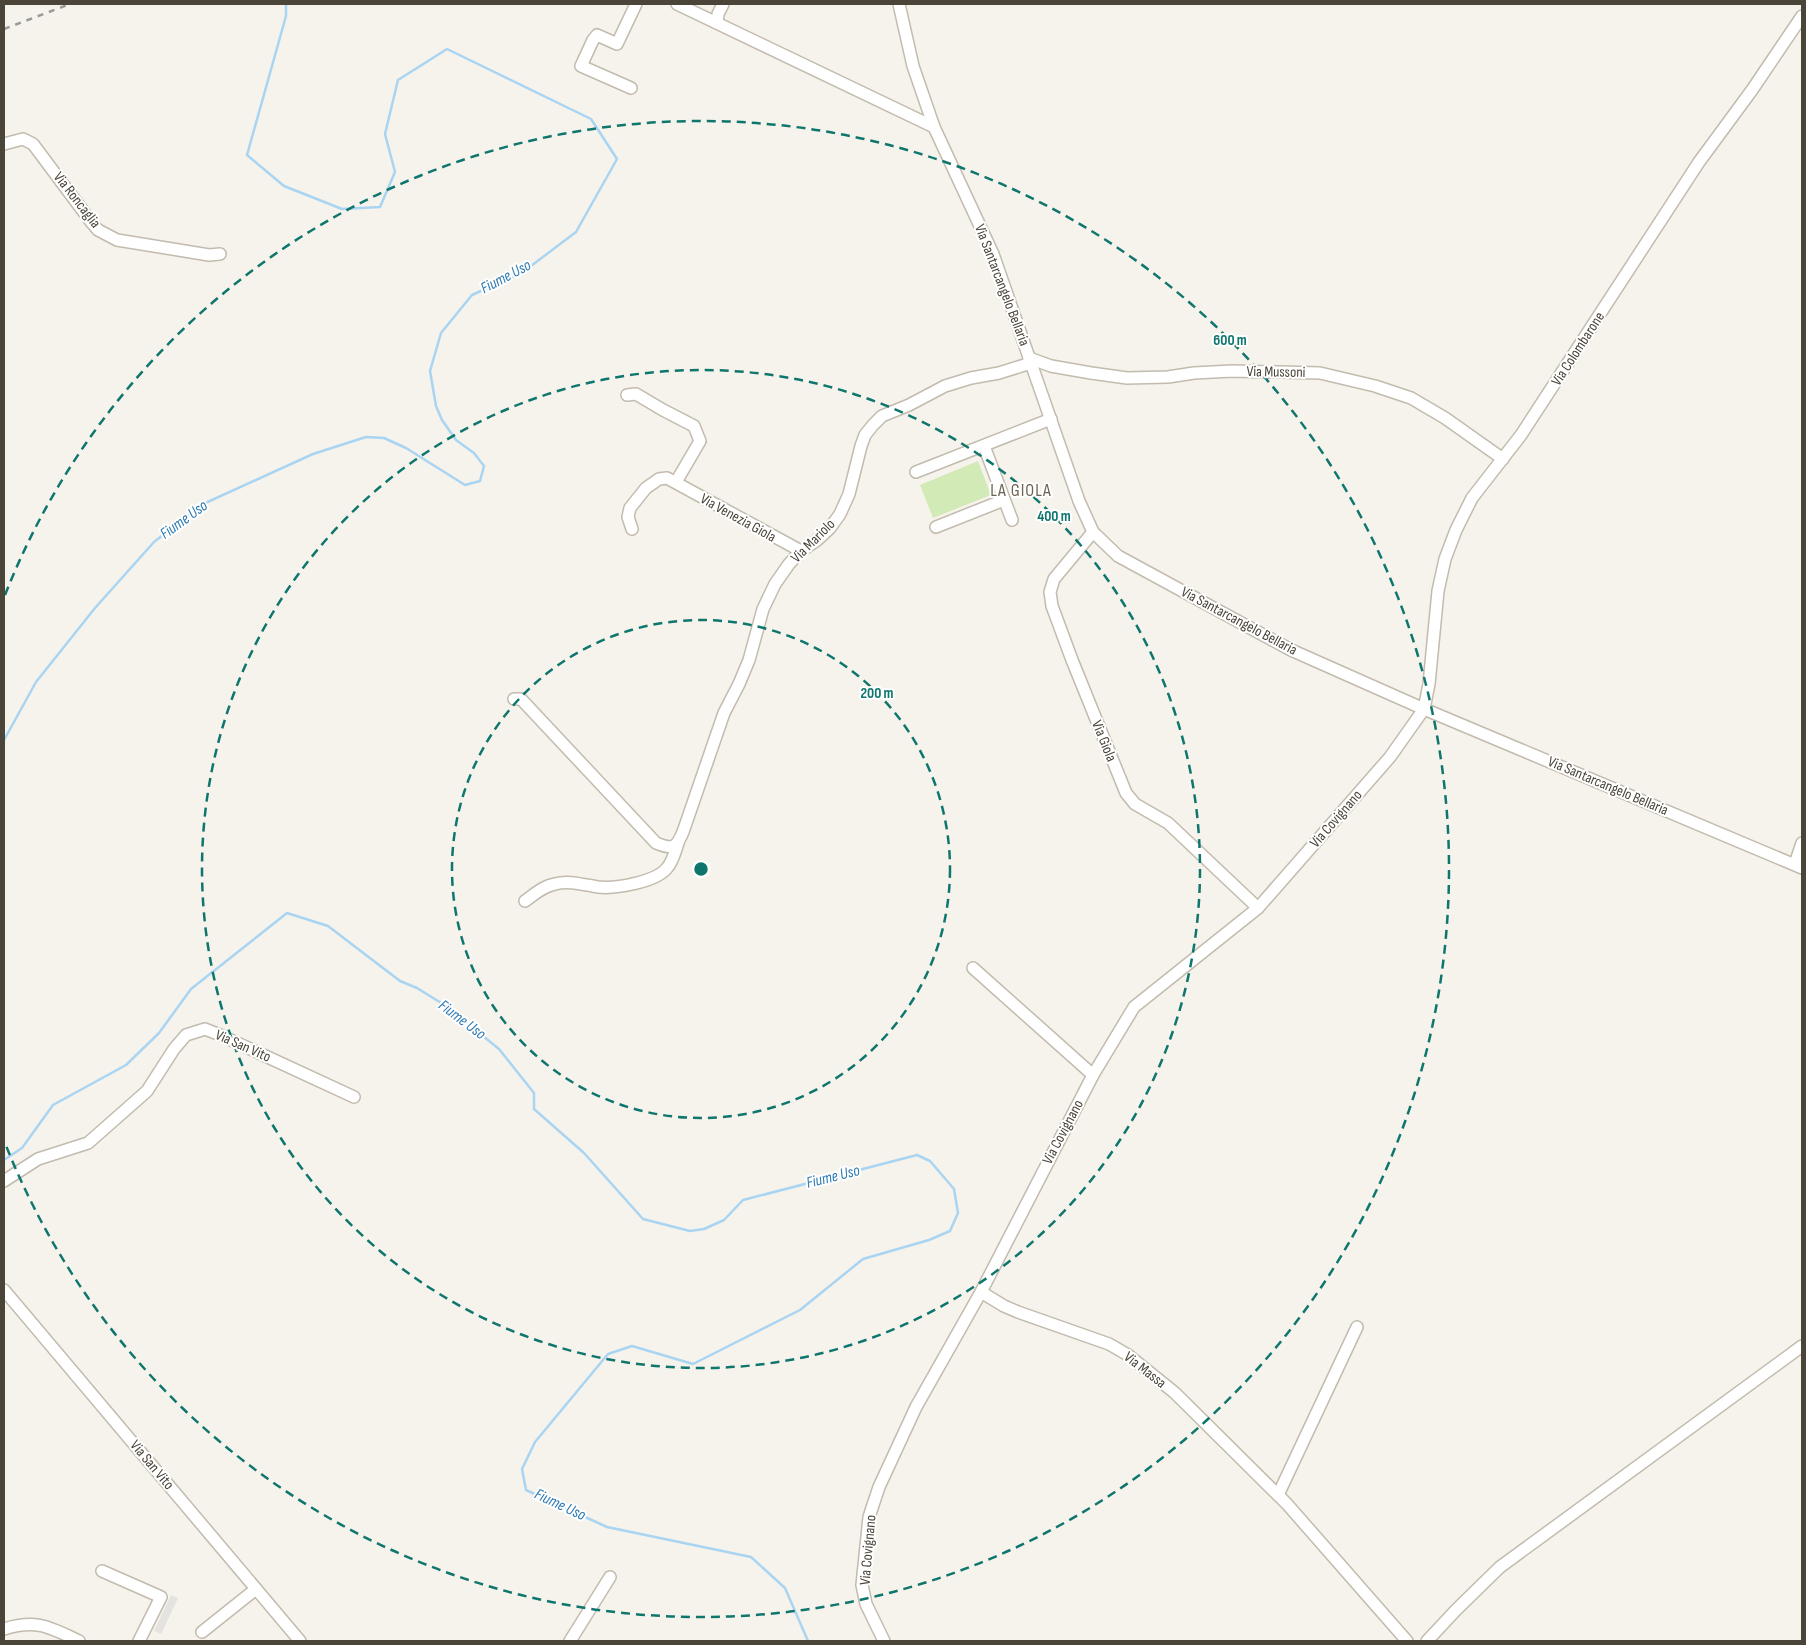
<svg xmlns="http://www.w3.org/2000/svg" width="1806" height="1645" viewBox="0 0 1806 1645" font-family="'Sofia Sans Condensed',sans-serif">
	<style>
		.green { fill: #d2eab5 }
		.parking { fill: #e5e3e0 }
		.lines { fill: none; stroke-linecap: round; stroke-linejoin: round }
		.stream { stroke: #a9d4f2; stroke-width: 2.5 }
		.minor-casing { stroke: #c2bbae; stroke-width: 14 }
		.minor { stroke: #fff; stroke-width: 11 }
		.rail { stroke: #9a9a9a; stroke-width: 2.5; stroke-dasharray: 6 6; stroke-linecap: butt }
		.ring { fill: none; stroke: #0f766e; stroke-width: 2.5; stroke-dasharray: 9 6 }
		.labels { text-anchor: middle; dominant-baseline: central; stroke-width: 4; stroke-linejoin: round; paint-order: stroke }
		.street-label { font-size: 15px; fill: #4b4439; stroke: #fff }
		.water-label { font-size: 16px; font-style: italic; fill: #2e7ab2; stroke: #fff }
		.quarter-label { font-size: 18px; letter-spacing: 1px; fill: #6e6250; stroke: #fff }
		.centre { fill: #0f766e; stroke: #fff; stroke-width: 2.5 }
		.ring-label { font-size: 15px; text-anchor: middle; font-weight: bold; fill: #0f766e; stroke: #fff; stroke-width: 4; stroke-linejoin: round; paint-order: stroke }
	</style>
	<rect width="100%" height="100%" fill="#f6f3ec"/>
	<!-- green -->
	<path class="green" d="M 978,461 L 991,495 L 933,518 L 920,485 Z"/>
	<!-- parking -->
	<path class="parking" d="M 171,1595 L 178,1598 L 161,1634 L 154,1631 Z"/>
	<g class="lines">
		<!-- stream -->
		<g class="stream">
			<path d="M 4,740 L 36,682 L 95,608 L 154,542 L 201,505 L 313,454 L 366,437 L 384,438 L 406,448 L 465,485 L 480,481 L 484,466 L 474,453 L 456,440 L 442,420 L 436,406 L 430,371 L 441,333 L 472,295 L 523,272 L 576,232 L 617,159 L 591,119 L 447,49 L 398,80 L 385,134 L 395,172 L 380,207 L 342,209 L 284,186 L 247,155 L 286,16 L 286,4"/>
			<path d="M 4,1160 L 22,1148 L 53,1105 L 126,1065 L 159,1033 L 191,989 L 287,913 L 328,926 L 400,981 L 417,988 L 446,1006 L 499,1049 L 534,1093 L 534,1109 L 584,1153 L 643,1219 L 690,1231 L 704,1229 L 724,1220 L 743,1200 L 917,1155 L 930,1161 L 954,1189 L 958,1213 L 950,1231 L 929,1240 L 863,1259 L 800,1310 L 693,1364 L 632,1346 L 608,1354 L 535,1442 L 522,1469 L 526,1490 L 607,1527 L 751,1557 L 785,1588 L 808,1641"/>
		</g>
		<!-- minor casing -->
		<g class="minor-casing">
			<g id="minor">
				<path d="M 677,4 L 934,127"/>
				<path d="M 899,4 L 913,66 L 934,127 L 993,254 L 1079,501 L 1093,532 L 1118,556 L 1291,650 L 1424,709 L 1802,868"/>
				<path d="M 717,23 L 718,14 L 723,4"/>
				<path d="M 631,88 L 581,66 L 593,40 L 597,35 L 617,44 L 636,4"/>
				<path d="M 4,144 L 23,139 L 33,144 L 92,223 L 98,230 L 117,240 L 209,255 L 220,254"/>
				<path d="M 1029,358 L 1051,366 L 1091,373 L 1127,378 L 1168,377 L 1194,373 L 1232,371 L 1320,373 L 1375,386 L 1411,398 L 1445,418 L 1503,459"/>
				<path d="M 627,395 L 636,394 L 663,410 L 694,426 L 700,441 L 676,482"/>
				<path d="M 984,446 L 1012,520"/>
				<path d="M 916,472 L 1051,419"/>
				<path d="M 936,527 L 1004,500"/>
				<path d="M 632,529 L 628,517 L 630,508 L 646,488 L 659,479 L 667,478 L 801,551"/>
				<path d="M 1093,532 L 1054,579 L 1050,592 L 1052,606 L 1072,660 L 1126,793 L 1135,804 L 1168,823 L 1258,908"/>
				<path d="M 514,699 L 521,699 L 656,843 C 673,850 676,848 683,832 L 724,713 L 739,684 L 749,660 L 763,609 L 775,584 L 789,564 L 801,551 L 816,541 L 830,528 L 840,514 L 849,494 L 861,446 L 865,435 L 873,425 L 882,416 L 909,405 L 945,386 L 971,378 L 999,373 L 1031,363"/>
				<path d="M 1795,864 L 1802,843"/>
				<path d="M 525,901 C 535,894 543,886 555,884 C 569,880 584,885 598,887 C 615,889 656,882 667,868 C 673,861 675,852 678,843"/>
				<path d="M 973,968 L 1093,1075"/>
				<path d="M 4,1181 L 38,1159 L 88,1143 L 147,1091 L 174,1049 L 186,1035 L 205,1029 L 220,1035 L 354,1097"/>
				<path d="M 4,1290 L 300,1641"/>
				<path d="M 981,1292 L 1004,1306 L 1018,1312 L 1109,1344 L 1128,1355 L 1175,1393 L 1287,1504 L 1407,1641"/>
				<path d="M 1278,1495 L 1357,1327"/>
				<path d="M 102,1571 L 161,1597 L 139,1641"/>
				<path d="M 4,1629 C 37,1619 49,1627 79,1641"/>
				<path d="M 202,1632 L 256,1589"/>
				<path d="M 570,1641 L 610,1577"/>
				<path d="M 884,1641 L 866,1604 L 862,1585 L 869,1517 L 879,1487 L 916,1407 L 981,1292 L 1093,1075 L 1134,1007 L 1258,908 L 1390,757 L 1424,709 L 1429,684 L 1438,591 L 1445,559 L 1456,530 L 1472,498 L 1521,435 L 1699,162 L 1752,90 L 1802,16"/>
				<path d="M 1427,1641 L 1456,1610 L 1500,1567 L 1802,1346"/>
			</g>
		</g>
		<!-- minor -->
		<use href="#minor" class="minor"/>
		<!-- rail -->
		<path class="rail" d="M 4,29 L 70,4"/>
	</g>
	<!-- distance rings -->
	<g class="ring">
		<circle cx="701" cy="869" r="249"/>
		<circle cx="701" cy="869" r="499"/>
		<path d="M5 595A748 748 0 1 1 5 1143"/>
	</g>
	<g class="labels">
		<!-- street labels -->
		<g class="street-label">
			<text transform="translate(77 200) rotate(52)">Via Roncaglia</text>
			<text transform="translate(1002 285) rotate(69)">Via Santarcangelo Bellaria</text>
			<text transform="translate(1578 349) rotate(-57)">Via Colombarone</text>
			<text transform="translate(1276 372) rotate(1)">Via Mussoni</text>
			<text transform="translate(738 518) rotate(29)">Via Venezia Giola</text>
			<text transform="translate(813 541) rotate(-45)">Via Mariolo</text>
			<text transform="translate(1239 621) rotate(28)">Via Santarcangelo Bellaria</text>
			<text transform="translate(1104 741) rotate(68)">Via Giola</text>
			<text transform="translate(1608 786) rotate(23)">Via Santarcangelo Bellaria</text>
			<text transform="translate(1336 819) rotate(-49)">Via Covignano</text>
			<text transform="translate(243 1046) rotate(24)">Via San Vito</text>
			<text transform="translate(1063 1132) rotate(-62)">Via Covignano</text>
			<text transform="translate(1145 1370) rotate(38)">Via Massa</text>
			<text transform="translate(152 1465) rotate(50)">Via San Vito</text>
			<text transform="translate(868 1550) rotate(-85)">Via Covignano</text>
		</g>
		<!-- water labels -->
		<g class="water-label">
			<text transform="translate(506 277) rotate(-28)">Fiume Uso</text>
			<text transform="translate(184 520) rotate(-36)">Fiume Uso</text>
			<text transform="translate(462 1020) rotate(37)">Fiume Uso</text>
			<text transform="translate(833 1177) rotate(-14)">Fiume Uso</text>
			<text transform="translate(560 1505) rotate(25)">Fiume Uso</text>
		</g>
		<!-- quarter labels -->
		<g class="quarter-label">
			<text x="1021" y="490">LA GIOLA</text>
		</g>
	</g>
	<circle cx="701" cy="869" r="8" class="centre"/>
	<g class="ring-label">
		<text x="1230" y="345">600 m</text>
		<text x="1054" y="521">400 m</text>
		<text x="877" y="698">200 m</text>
	</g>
	<!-- border -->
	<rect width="1806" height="1645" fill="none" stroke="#4b4439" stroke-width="10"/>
</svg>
